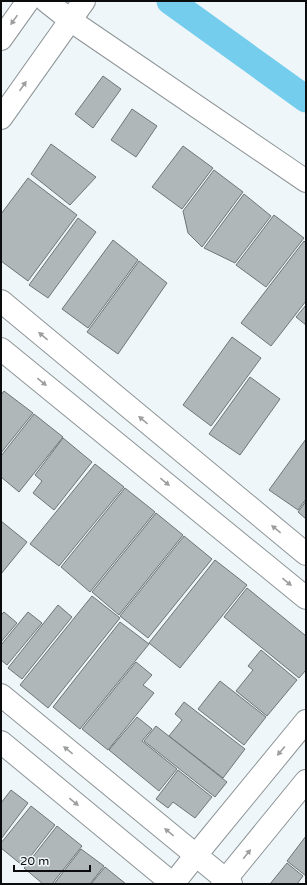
<svg xmlns="http://www.w3.org/2000/svg" width="307" height="885" viewBox="0 0 307 885" font-family="'Varela Round',sans-serif">
	<style>
		.lines { fill: none; stroke-linecap: round; stroke-linejoin: round }
		.canal { stroke: #74cdec; stroke-width: 27 }
		.building { fill: #afb7b9; stroke: #6f7578 }
		.minor-casing { stroke: #8d9496; stroke-width: 24 }
		.minor { stroke: #fff; stroke-width: 22 }
		.oneway { fill: #9d9e9e }
	</style>
	<rect width="100%" height="100%" fill="#eff6f9"/>
	<g class="lines">
		<!-- canal -->
		<path class="canal" d="M 170,1 L 306,99"/>
	</g>
	<!-- building -->
	<g class="building">
		<path d="M 103,76 L 121,89 L 93,128 L 75,114 Z"/>
		<path d="M 132,109 L 157,126 L 136,157 L 111,140 Z"/>
		<path d="M 51,144 L 96,177 L 70,205 L 31,174 Z"/>
		<path d="M 183,146 L 213,168 L 182,209 L 152,187 Z"/>
		<path d="M 214,170 L 243,192 L 202,247 L 188,233 L 183,211 Z"/>
		<path d="M 28,178 L 77,215 L 28,281 L 1,261 L 1,214 Z"/>
		<path d="M 244,194 L 271,216 L 235,263 L 204,248 Z"/>
		<path d="M 274,215 L 304,238 L 266,287 L 236,265 Z"/>
		<path d="M 78,218 L 96,232 L 48,298 L 29,285 Z"/>
		<path d="M 113,240 L 138,260 L 88,328 L 62,309 Z"/>
		<path d="M 304,241 L 306,243 L 306,301 L 271,346 L 241,323 Z"/>
		<path d="M 139,261 L 167,283 L 118,354 L 87,332 Z"/>
		<path d="M 306,305 L 306,325 L 296,317 Z"/>
		<path d="M 232,337 L 261,358 L 211,426 L 183,405 Z"/>
		<path d="M 250,377 L 280,399 L 240,455 L 209,434 Z"/>
		<path d="M 4,391 L 33,413 L 1,453 L 1,395 Z"/>
		<path d="M 34,414 L 63,437 L 19,492 L 1,477 L 1,456 Z"/>
		<path d="M 63,438 L 92,462 L 54,510 L 33,493 L 42,481 L 35,475 Z"/>
		<path d="M 306,439 L 306,499 L 298,510 L 269,490 Z"/>
		<path d="M 95,464 L 124,487 L 59,566 L 30,544 Z"/>
		<path d="M 125,488 L 155,512 L 90,592 L 61,567 Z"/>
		<path d="M 306,501 L 306,519 L 298,512 Z"/>
		<path d="M 156,513 L 183,535 L 119,615 L 92,592 Z"/>
		<path d="M 1,521 L 27,542 L 1,574 Z"/>
		<path d="M 184,536 L 212,559 L 148,638 L 120,616 Z"/>
		<path d="M 215,560 L 247,585 L 180,668 L 149,643 Z"/>
		<path d="M 247,588 L 306,636 L 306,670 L 299,678 L 224,617 Z"/>
		<path d="M 92,596 L 120,618 L 48,708 L 20,685 Z"/>
		<path d="M 58,605 L 72,617 L 22,679 L 8,668 Z"/>
		<path d="M 4,612 L 17,623 L 1,642 L 1,615 Z"/>
		<path d="M 28,612 L 42,623 L 7,665 L 1,660 L 1,645 Z"/>
		<path d="M 120,622 L 149,644 L 80,729 L 53,707 Z"/>
		<path d="M 261,650 L 297,680 L 267,716 L 236,691 L 253,670 L 248,666 Z"/>
		<path d="M 136,662 L 152,675 L 143,685 L 154,693 L 108,750 L 82,729 Z"/>
		<path d="M 220,681 L 266,717 L 244,745 L 198,709 Z"/>
		<path d="M 184,702 L 245,749 L 223,778 L 169,736 L 182,720 L 175,714 Z"/>
		<path d="M 137,717 L 152,729 L 142,741 L 177,769 L 159,791 L 109,750 Z"/>
		<path d="M 156,726 L 227,782 L 215,797 L 144,741 Z"/>
		<path d="M 178,770 L 212,797 L 195,818 L 173,802 L 168,808 L 156,799 Z"/>
		<path d="M 11,790 L 28,803 L 1,839 L 1,803 Z"/>
		<path d="M 31,806 L 55,825 L 23,866 L 1,848 L 1,843 Z"/>
		<path d="M 57,826 L 82,846 L 52,884 L 43,884 L 24,868 Z"/>
		<path d="M 306,836 L 306,876 L 287,861 Z"/>
		<path d="M 81,849 L 104,866 L 90,884 L 54,884 Z"/>
		<path d="M 287,863 L 303,876 L 297,884 L 270,884 Z"/>
		<path d="M 105,867 L 126,884 L 91,884 Z"/>
	</g>
	<g class="lines">
		<!-- minor casing -->
		<g class="minor-casing">
			<g id="minor">
				<path d="M 46,1 L 70,20 L 306,181"/>
				<path d="M 1,39 L 28,1"/>
				<path d="M 1,118 L 84,1"/>
				<path d="M 1,301 L 306,554"/>
				<path d="M 1,349 L 306,598"/>
				<path d="M 1,695 L 231,884"/>
				<path d="M 1,742 L 173,884"/>
				<path d="M 173,884 L 196,855 L 306,721"/>
				<path d="M 222,884 L 306,781"/>
			</g>
		</g>
		<!-- minor -->
		<use href="#minor" class="minor"/>
	</g>
	<!-- one-way arrows -->
	<defs><path id="oneway-solid" d="M-6-.8H1V-3.2L6.5 0L1 3.2V.8H-6Z"/></defs>
	<g class="oneway">
		<use href="#oneway-solid" transform="translate(14 20) rotate(125)"/>
		<use href="#oneway-solid" transform="translate(23 86) rotate(-55)"/>
		<use href="#oneway-solid" transform="translate(43 336) rotate(-140)"/>
		<use href="#oneway-solid" transform="translate(42 382) rotate(39)"/>
		<use href="#oneway-solid" transform="translate(143 420) rotate(-140)"/>
		<use href="#oneway-solid" transform="translate(165 482) rotate(39)"/>
		<use href="#oneway-solid" transform="translate(276 529) rotate(-141)"/>
		<use href="#oneway-solid" transform="translate(287 582) rotate(39)"/>
		<use href="#oneway-solid" transform="translate(68 750) rotate(-141)"/>
		<use href="#oneway-solid" transform="translate(281 751) rotate(130)"/>
		<use href="#oneway-solid" transform="translate(74 802) rotate(39)"/>
		<use href="#oneway-solid" transform="translate(169 832) rotate(-141)"/>
		<use href="#oneway-solid" transform="translate(247 854) rotate(-51)"/>
	</g>
	<!-- border -->
	<rect width="307" height="885" fill="none" stroke="#0a0c0d" stroke-width="4"/>
	<!-- scale -->
	<path d="M14 865v6h76v-6" fill="none" stroke="#0a0c0d" stroke-width="2"/>
	<text x="20" y="865" font-size="12" fill="#0a0c0d" stroke="#eff6f9" stroke-width="3" paint-order="stroke">20 m</text>
</svg>
